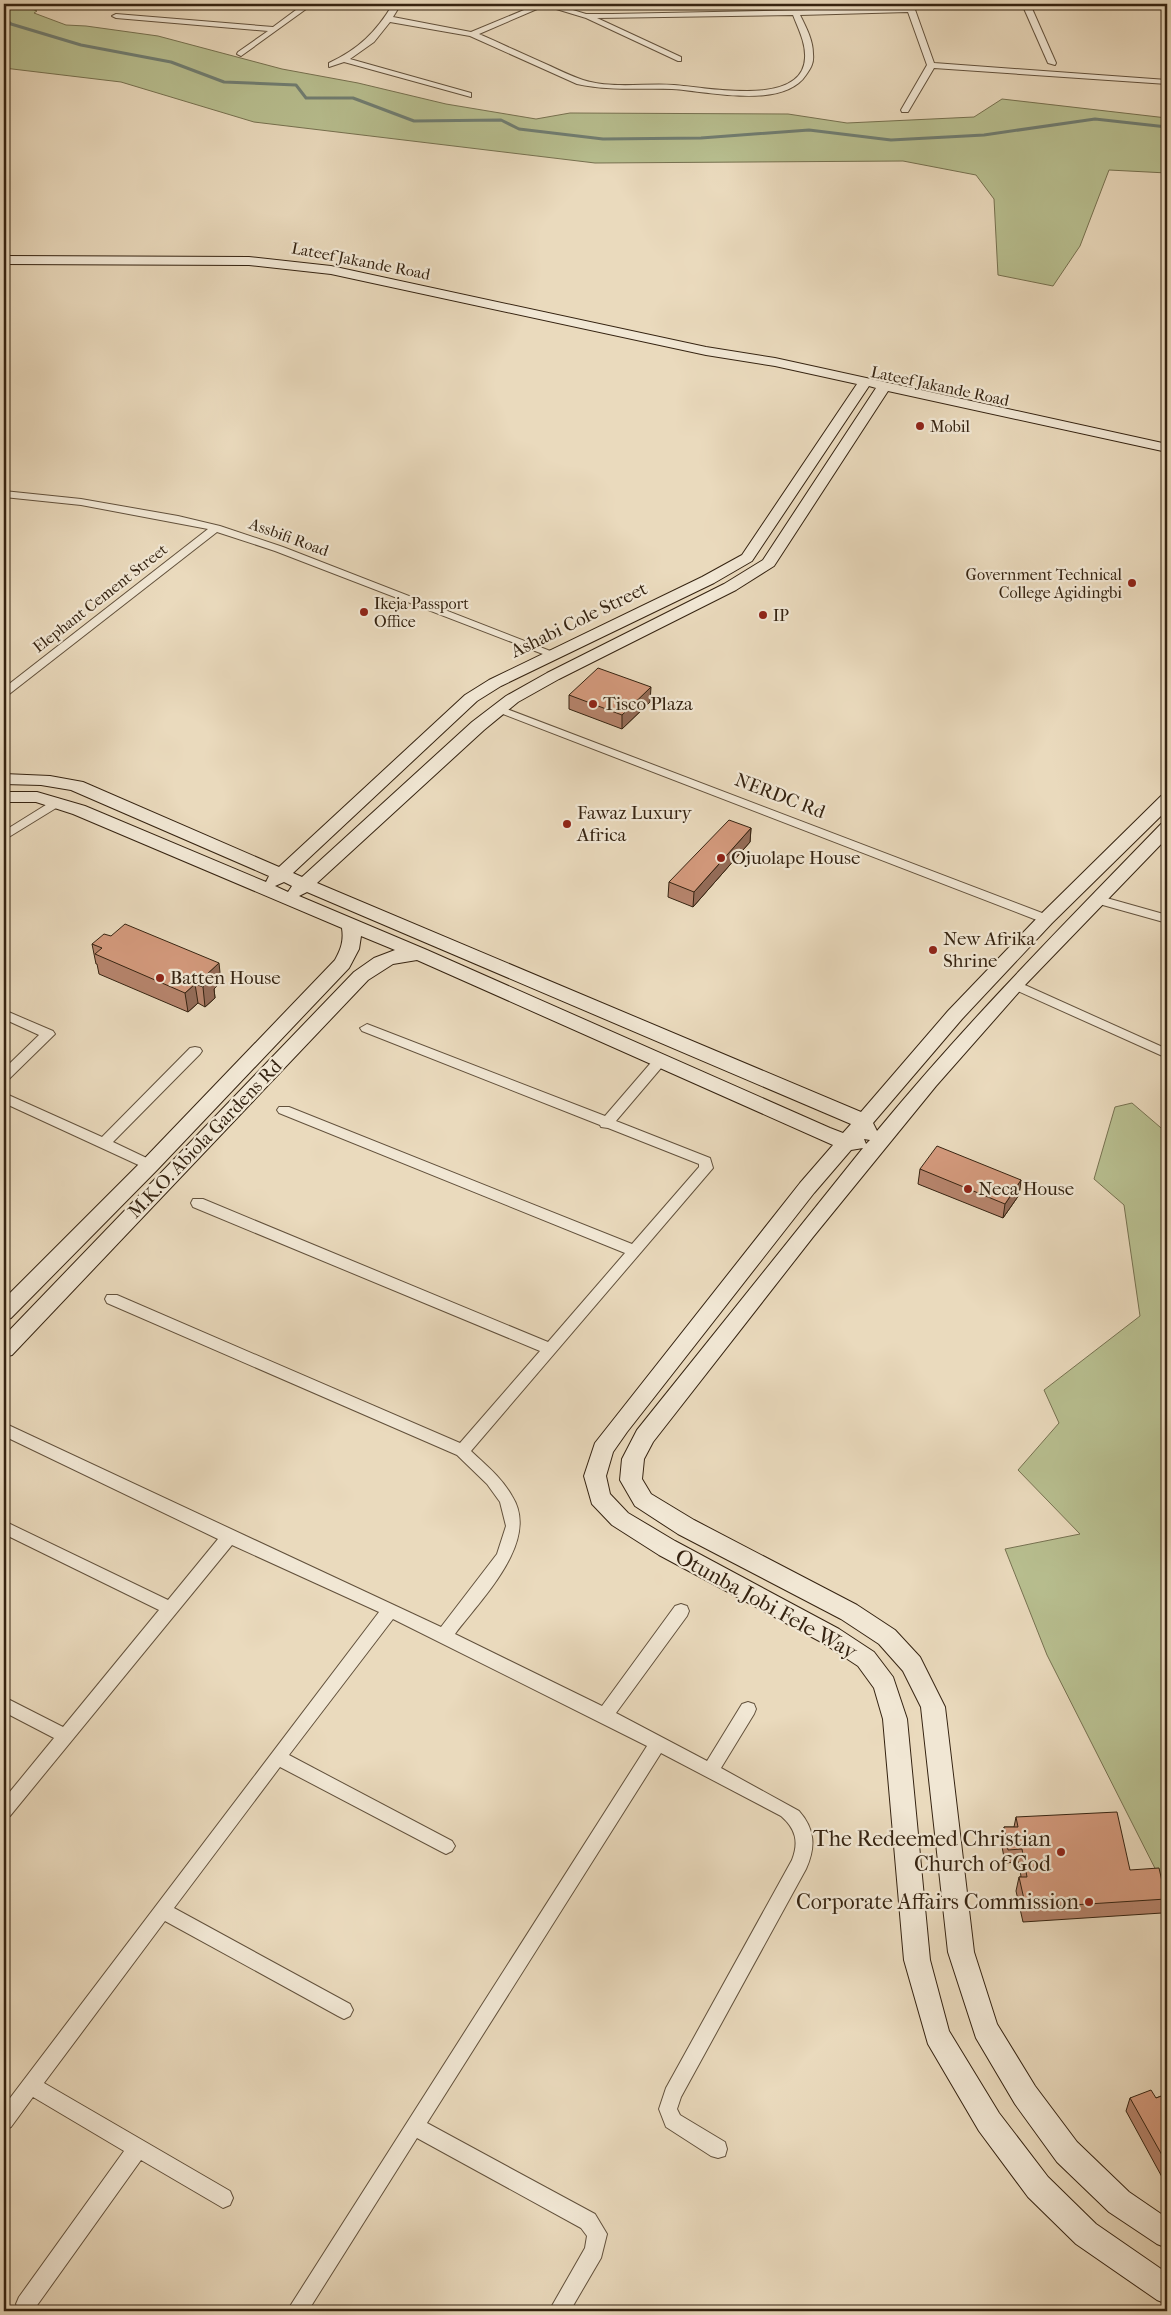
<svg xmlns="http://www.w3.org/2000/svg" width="1171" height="2315" viewBox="0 0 1171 2315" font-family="'IM FELL French Canon',serif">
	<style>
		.green { fill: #b8bf90; stroke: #767150 }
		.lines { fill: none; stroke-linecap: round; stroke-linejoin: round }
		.stream { stroke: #707e73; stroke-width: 3 }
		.street-casing { stroke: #62513c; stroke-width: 2 }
		.secondary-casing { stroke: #352311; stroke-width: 2 }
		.street { fill: #f1e7d4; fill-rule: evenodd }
		.secondary { fill: #f1e7d4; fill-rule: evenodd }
		.wall { fill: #b6846c; stroke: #352311 }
		.shaded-wall { fill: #946c58; stroke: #352311 }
		.building { fill: #d49a7d; stroke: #352311 }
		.poi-dot { fill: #8f2418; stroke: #f1e7d4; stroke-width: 2 }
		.labels { text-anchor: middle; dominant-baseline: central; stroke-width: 4.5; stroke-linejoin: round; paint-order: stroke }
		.far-street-label { font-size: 16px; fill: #352311; stroke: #f1e7d4 }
		.far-poi-label { font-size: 16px; fill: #352311; stroke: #f1e7d4; text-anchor: start }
		.street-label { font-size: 19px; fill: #352311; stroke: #f1e7d4 }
		.poi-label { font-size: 19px; fill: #352311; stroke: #f1e7d4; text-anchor: start }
		.near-street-label { font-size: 22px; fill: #352311; stroke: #f1e7d4 }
		.near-poi-label { font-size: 22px; fill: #352311; stroke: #f1e7d4; text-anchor: end }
	</style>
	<rect width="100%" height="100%" fill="#eadabd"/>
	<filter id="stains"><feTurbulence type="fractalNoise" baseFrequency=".004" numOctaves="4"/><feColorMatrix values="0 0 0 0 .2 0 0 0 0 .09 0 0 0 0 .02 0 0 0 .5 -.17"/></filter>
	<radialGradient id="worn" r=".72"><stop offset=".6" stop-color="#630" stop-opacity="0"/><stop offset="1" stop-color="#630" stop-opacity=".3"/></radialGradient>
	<!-- green -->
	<g class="green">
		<path d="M 4,4 L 20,4 L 37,11 L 34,13 L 66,25 L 86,26 L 158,36 L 282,69 L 358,83 L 446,104 L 536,119 L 570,113 L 788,114 L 847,123 L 974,117 L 1002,99 L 1167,118 L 1167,173 L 1109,170 L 1080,246 L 1053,286 L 998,275 L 994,199 L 976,175 L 903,161 L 595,163 L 254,122 L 121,82 L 4,68 Z"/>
		<path d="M 1132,1103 L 1167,1133 L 1167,1892 L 1047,1655 L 1005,1549 L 1080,1534 L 1018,1470 L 1059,1423 L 1044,1390 L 1140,1316 L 1124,1205 L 1094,1179 L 1115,1107 Z"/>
	</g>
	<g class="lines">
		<!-- stream -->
		<path class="stream" d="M 4,18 L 11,24 L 81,45 L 171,62 L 224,82 L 296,85 L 306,98 L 353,98 L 414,121 L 501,120 L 519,129 L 603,139 L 701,138 L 809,130 L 891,140 L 984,135 L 1095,119 L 1167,127"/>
		<!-- street casing -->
		<g class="street-casing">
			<g id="street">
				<path d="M 304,4 L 313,4 L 241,56 L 237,54 L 238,52 L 268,31 L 116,18 L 112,16 L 116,14 L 273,27 Z"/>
				<path d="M 393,4 L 401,4 L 393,17 L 471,32 L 536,5 L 553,4 L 586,14 L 612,14 L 907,8 L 905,4 L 913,4 L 934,63 L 1167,80 L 1167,84 L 934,68 L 908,112 L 902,112 L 901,110 L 927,65 L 908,12 L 800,15 C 806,27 813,40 813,54 C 814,63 811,68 806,75 C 783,110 707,91 672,89 C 640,88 609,91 577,84 L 470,36 L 390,22 L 374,42 L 350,59 L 471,93 L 471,97 L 344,62 L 329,67 L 329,63 C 359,49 376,32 393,4 ZM 553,8 L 586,18 L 678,61 L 681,61 L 681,57 L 597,18 L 793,15 C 798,28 806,43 805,58 C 803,108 705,87 674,85 C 644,83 612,89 583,80 C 571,76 559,70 548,65 C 525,55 502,44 479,34 L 537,9 Z"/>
				<path d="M 1022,4 L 1030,4 L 1056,63 L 1055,65 L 1048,63 Z"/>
				<path d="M 1141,5 L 1167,5 L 1167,9 L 1144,9 L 1140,7 Z"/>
				<path d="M 4,491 L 81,499 L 178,516 L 220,526 L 283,547 L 558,654 L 556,656 L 548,656 L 275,551 L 217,532 L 8,695 L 4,696 L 4,688 L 208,529 L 81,505 L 4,497 Z"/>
				<path d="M 499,706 L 1050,916 L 1052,919 L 1050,922 L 1042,922 L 495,711 L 493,709 L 495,707 Z"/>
				<path d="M 57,798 L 63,802 L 61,805 L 4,840 L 4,831 Z"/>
				<path d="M 1096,895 L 1167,915 L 1167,923 L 1092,902 L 1090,899 Z"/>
				<path d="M 1016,981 L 1167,1049 L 1167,1058 L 1011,988 L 1010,985 Z"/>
				<path d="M 4,1010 L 53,1031 L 55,1034 L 9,1079 L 4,1081 L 4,1069 L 39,1035 L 4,1019 Z"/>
				<path d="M 367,1024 L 605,1116 L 655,1058 L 665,1058 L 667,1061 L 616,1121 L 710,1158 L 713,1168 L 471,1451 C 486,1465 502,1478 512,1496 C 541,1541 481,1599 455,1634 L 602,1706 L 675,1606 L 681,1604 L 687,1606 L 689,1611 L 687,1616 L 616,1713 L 707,1761 L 742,1704 L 748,1702 L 754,1704 L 756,1709 L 754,1714 L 721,1768 L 799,1811 C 815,1829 816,1847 806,1869 L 681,2097 L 677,2109 L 680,2115 L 725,2142 L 727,2149 L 725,2156 L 718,2158 L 711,2156 L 666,2127 L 659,2109 L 666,2088 L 792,1860 C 799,1842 796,1829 781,1816 L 661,1753 L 427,2123 L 595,2214 L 607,2234 L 601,2258 L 570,2311 L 549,2311 L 585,2248 L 587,2236 L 581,2228 L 417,2138 L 308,2311 L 287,2311 L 647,1746 L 393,1619 L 289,1755 L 452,1841 L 455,1846 L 452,1851 L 446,1854 L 440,1851 L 280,1767 L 174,1908 L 350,2004 L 353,2010 L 350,2016 L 344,2019 L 338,2016 L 165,1921 L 44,2083 L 230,2191 L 233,2198 L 230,2205 L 223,2208 L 141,2160 L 33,2311 L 20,2311 L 16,2304 L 19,2297 L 124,2151 L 33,2097 L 11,2127 L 4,2130 L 4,2106 L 379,1612 L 232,1545 L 10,1816 L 4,1819 L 4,1799 L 54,1738 L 4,1712 L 4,1697 L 63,1727 L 159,1610 L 4,1534 L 4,1521 L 168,1600 L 218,1539 L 4,1436 L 4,1423 L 441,1627 L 497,1554 L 506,1526 L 500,1502 L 487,1484 L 457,1455 L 107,1303 L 105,1299 L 107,1295 L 117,1295 L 460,1443 L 540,1351 L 193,1207 L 191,1203 L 193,1199 L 203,1199 L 548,1342 L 625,1253 L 279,1113 L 277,1110 L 279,1107 L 289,1107 L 632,1244 L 699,1167 L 699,1164 L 608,1128 L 601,1127 L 600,1125 L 362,1031 L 360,1028 Z"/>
				<path d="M 195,1047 L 200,1048 L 202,1051 L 200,1054 L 113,1142 L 155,1162 L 157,1165 L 155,1168 L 145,1168 L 4,1103 L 4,1093 L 102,1137 L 190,1048 Z"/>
			</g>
		</g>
		<!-- secondary casing -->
		<g class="secondary-casing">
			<path id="secondary" d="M 4,256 L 249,257 L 331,266 L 706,347 L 775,358 L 1167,444 L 1167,452 L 888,391 L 774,566 L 736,590 L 559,679 L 518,702 L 484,730 L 317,883 L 861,1112 L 948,1011 L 1040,915 L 1161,796 L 1167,795 L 1167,810 L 1052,923 L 962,1019 L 873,1123 L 877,1131 C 966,1023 1064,924 1161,824 L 1167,823 L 1167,838 L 1026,984 L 936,1086 L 813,1237 L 653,1442 L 644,1459 L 642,1479 L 651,1494 L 694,1520 L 857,1605 L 895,1630 L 920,1657 L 945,1707 L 974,1952 L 997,2024 L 1035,2086 L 1077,2142 L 1129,2192 L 1167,2218 L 1167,2248 L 1157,2244 L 1109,2212 L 1057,2162 L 1015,2104 L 976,2038 L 948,1952 L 921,1707 L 903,1671 L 879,1644 L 841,1619 L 678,1534 L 635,1506 L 620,1480 L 622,1459 L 637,1430 L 863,1148 L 851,1150 L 814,1193 L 627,1432 L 613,1452 L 606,1476 L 610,1494 L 628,1513 L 675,1541 L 839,1629 L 874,1652 L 893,1677 L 907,1719 L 930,1960 L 949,2031 L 999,2113 L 1048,2177 L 1096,2224 L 1167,2273 L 1167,2304 L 1157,2300 L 1076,2244 L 1028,2197 L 979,2131 L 928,2044 L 904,1960 L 883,1719 L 874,1688 L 858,1666 L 823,1643 L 659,1555 L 612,1525 L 592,1504 L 584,1476 L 595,1443 L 800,1183 L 833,1145 L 417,960 L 393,964 L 368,980 L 12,1355 L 4,1357 L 4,1336 L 354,972 L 374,958 L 395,950 L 361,936 L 359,949 L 349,968 L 157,1170 L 11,1318 L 4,1320 L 4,1299 L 143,1160 L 335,960 C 341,949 344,941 342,928 L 73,814 L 36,802 L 4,802 L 4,792 L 37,792 L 85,806 L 266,882 L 269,876 L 71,790 L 41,785 L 4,784 L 4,774 L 50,776 L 83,782 L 279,867 L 465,695 L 489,680 L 702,577 L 742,555 L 857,384 L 775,366 L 706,355 L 331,274 L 249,265 L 4,264 ZM 869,386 L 876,388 L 763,560 L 724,584 L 547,673 L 506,696 L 472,722 L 302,877 L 293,873 L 477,701 L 501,686 L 714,583 L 752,561 ZM 284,882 L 292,886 L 288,892 L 275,886 ZM 307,892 L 851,1124 L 843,1133 L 830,1128 L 427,950 L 299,896 ZM 864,1139 L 870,1140 L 866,1144 Z"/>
		</g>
		<!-- street -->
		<use href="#street" class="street"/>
		<!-- secondary -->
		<use href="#secondary" class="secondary"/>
	</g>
	<!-- wall -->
	<g class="wall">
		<path d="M 569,695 L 650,702 L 622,729 L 569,709 Z"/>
		<path d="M 751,828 L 750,842 L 693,907 L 668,897 L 669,882 Z"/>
		<path d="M 92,944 L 221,982 L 214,989 L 215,998 L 205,1007 L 198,1003 L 188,1012 L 99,974 L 97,964 L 96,964 Z"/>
		<path d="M 920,1169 L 1021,1180 L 1019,1195 L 1003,1218 L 918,1184 Z"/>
		<path d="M 1016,1817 L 1130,1870 L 1166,1899 L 1162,1913 L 1023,1922 L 1016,1891 L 1019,1877 L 1021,1877 L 1019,1862 L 1005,1863 L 1001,1841 L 1004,1827 L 1014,1827 Z"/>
		<path d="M 1167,2094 L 1167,2175 L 1162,2177 L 1126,2111 L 1130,2098 L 1156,2098 Z"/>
	</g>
	<!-- shaded-wall -->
	<g class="shaded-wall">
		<path d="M 651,687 L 650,702 L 622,729 L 622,715 Z"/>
		<path d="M 751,828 L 750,842 L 693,907 L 694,892 Z"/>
		<path d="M 219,963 L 221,982 L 214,989 L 215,998 L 205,1007 L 203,987 L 206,975 Z"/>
		<path d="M 195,984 L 198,1003 L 188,1012 L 185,993 Z"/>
		<path d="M 1021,1180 L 1019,1195 L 1003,1218 L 1005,1204 Z"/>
		<path d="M 1167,2164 L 1167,2175 L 1162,2177 Z"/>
	</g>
	<!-- building -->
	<g class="building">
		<path d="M 598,668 L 651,687 L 622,715 L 569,695 Z"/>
		<path d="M 729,820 L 751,828 L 694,892 L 669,882 Z"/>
		<path d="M 125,924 L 219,963 L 206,975 L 212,978 L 203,987 L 195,984 L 185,993 L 95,954 L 102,948 L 92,944 L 104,934 L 111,936 Z"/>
		<path d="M 937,1146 L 1021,1180 L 1005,1204 L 920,1169 Z"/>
		<path d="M 1117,1812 L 1130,1870 L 1159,1868 L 1166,1899 L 1026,1908 L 1019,1877 L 1027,1877 L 1022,1849 L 1008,1850 L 1004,1827 L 1018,1827 L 1016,1817 Z"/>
		<path d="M 1151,2090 L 1156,2098 L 1167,2094 L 1167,2164 L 1130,2098 Z"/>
	</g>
	<!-- markers -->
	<g class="poi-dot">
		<circle cx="920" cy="426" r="5"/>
		<circle cx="1132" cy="583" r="5"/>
		<circle cx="364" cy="612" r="5"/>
		<circle cx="763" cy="615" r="5"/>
		<circle cx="593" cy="704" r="5"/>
		<circle cx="567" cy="824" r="5"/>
		<circle cx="721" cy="858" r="5"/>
		<circle cx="933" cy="950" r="5"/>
		<circle cx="160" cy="978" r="5"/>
		<circle cx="968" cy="1189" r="5"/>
		<circle cx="1061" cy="1852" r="5"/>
		<circle cx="1089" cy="1902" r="5"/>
	</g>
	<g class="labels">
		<!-- far-street labels -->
		<g class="far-street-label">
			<text transform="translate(361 261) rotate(11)">Lateef Jakande Road</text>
			<text transform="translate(940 386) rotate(12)">Lateef Jakande Road</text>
			<text transform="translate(289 537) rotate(20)">Assbifi Road</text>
			<text transform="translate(100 598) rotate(-38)">Elephant Cement Street</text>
		</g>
		<!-- far-poi labels -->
		<g class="far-poi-label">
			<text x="930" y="426">Mobil</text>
			<text x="1122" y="574" text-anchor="end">Government Technical<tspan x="1122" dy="18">College Agidingbi</tspan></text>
			<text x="374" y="603">Ikeja Passport<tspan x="374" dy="18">Office</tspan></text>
			<text x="773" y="615">IP</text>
		</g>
		<!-- street labels -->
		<g class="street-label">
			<text transform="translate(579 620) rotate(-26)">Ashabi Cole Street</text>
			<text transform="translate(780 796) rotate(21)">NERDC Rd</text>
			<text transform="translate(205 1139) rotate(-46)">M.K.O. Abiola Gardens Rd</text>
		</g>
		<!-- poi labels -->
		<g class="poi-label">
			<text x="603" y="704">Tisco Plaza</text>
			<text x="577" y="813">Fawaz Luxury<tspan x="577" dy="22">Africa</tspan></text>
			<text x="731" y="858">Ojuolape House</text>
			<text x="943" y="939">New Afrika<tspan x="943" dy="22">Shrine</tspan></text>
			<text x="170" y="978">Batten House</text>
			<text x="978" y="1189">Neca House</text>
		</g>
		<!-- near-street labels -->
		<g class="near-street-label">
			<text transform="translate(766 1604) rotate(29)">Otunba Jobi Fele Way</text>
		</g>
		<!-- near-poi labels -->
		<g class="near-poi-label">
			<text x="1051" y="1839">The Redeemed Christian<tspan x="1051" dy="25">Church of God</tspan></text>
			<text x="1079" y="1902">Corporate Affairs Commission</text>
		</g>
	</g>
	<!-- margin -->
	<rect width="1171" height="2315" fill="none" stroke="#eadabd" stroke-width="20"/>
	<rect x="5" y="5" width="1161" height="2305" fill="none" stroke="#352311" stroke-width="2.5"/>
	<rect x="10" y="10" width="1151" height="2295" fill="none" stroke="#352311"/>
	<rect width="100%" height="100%" filter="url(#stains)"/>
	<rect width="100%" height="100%" fill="url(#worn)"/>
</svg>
